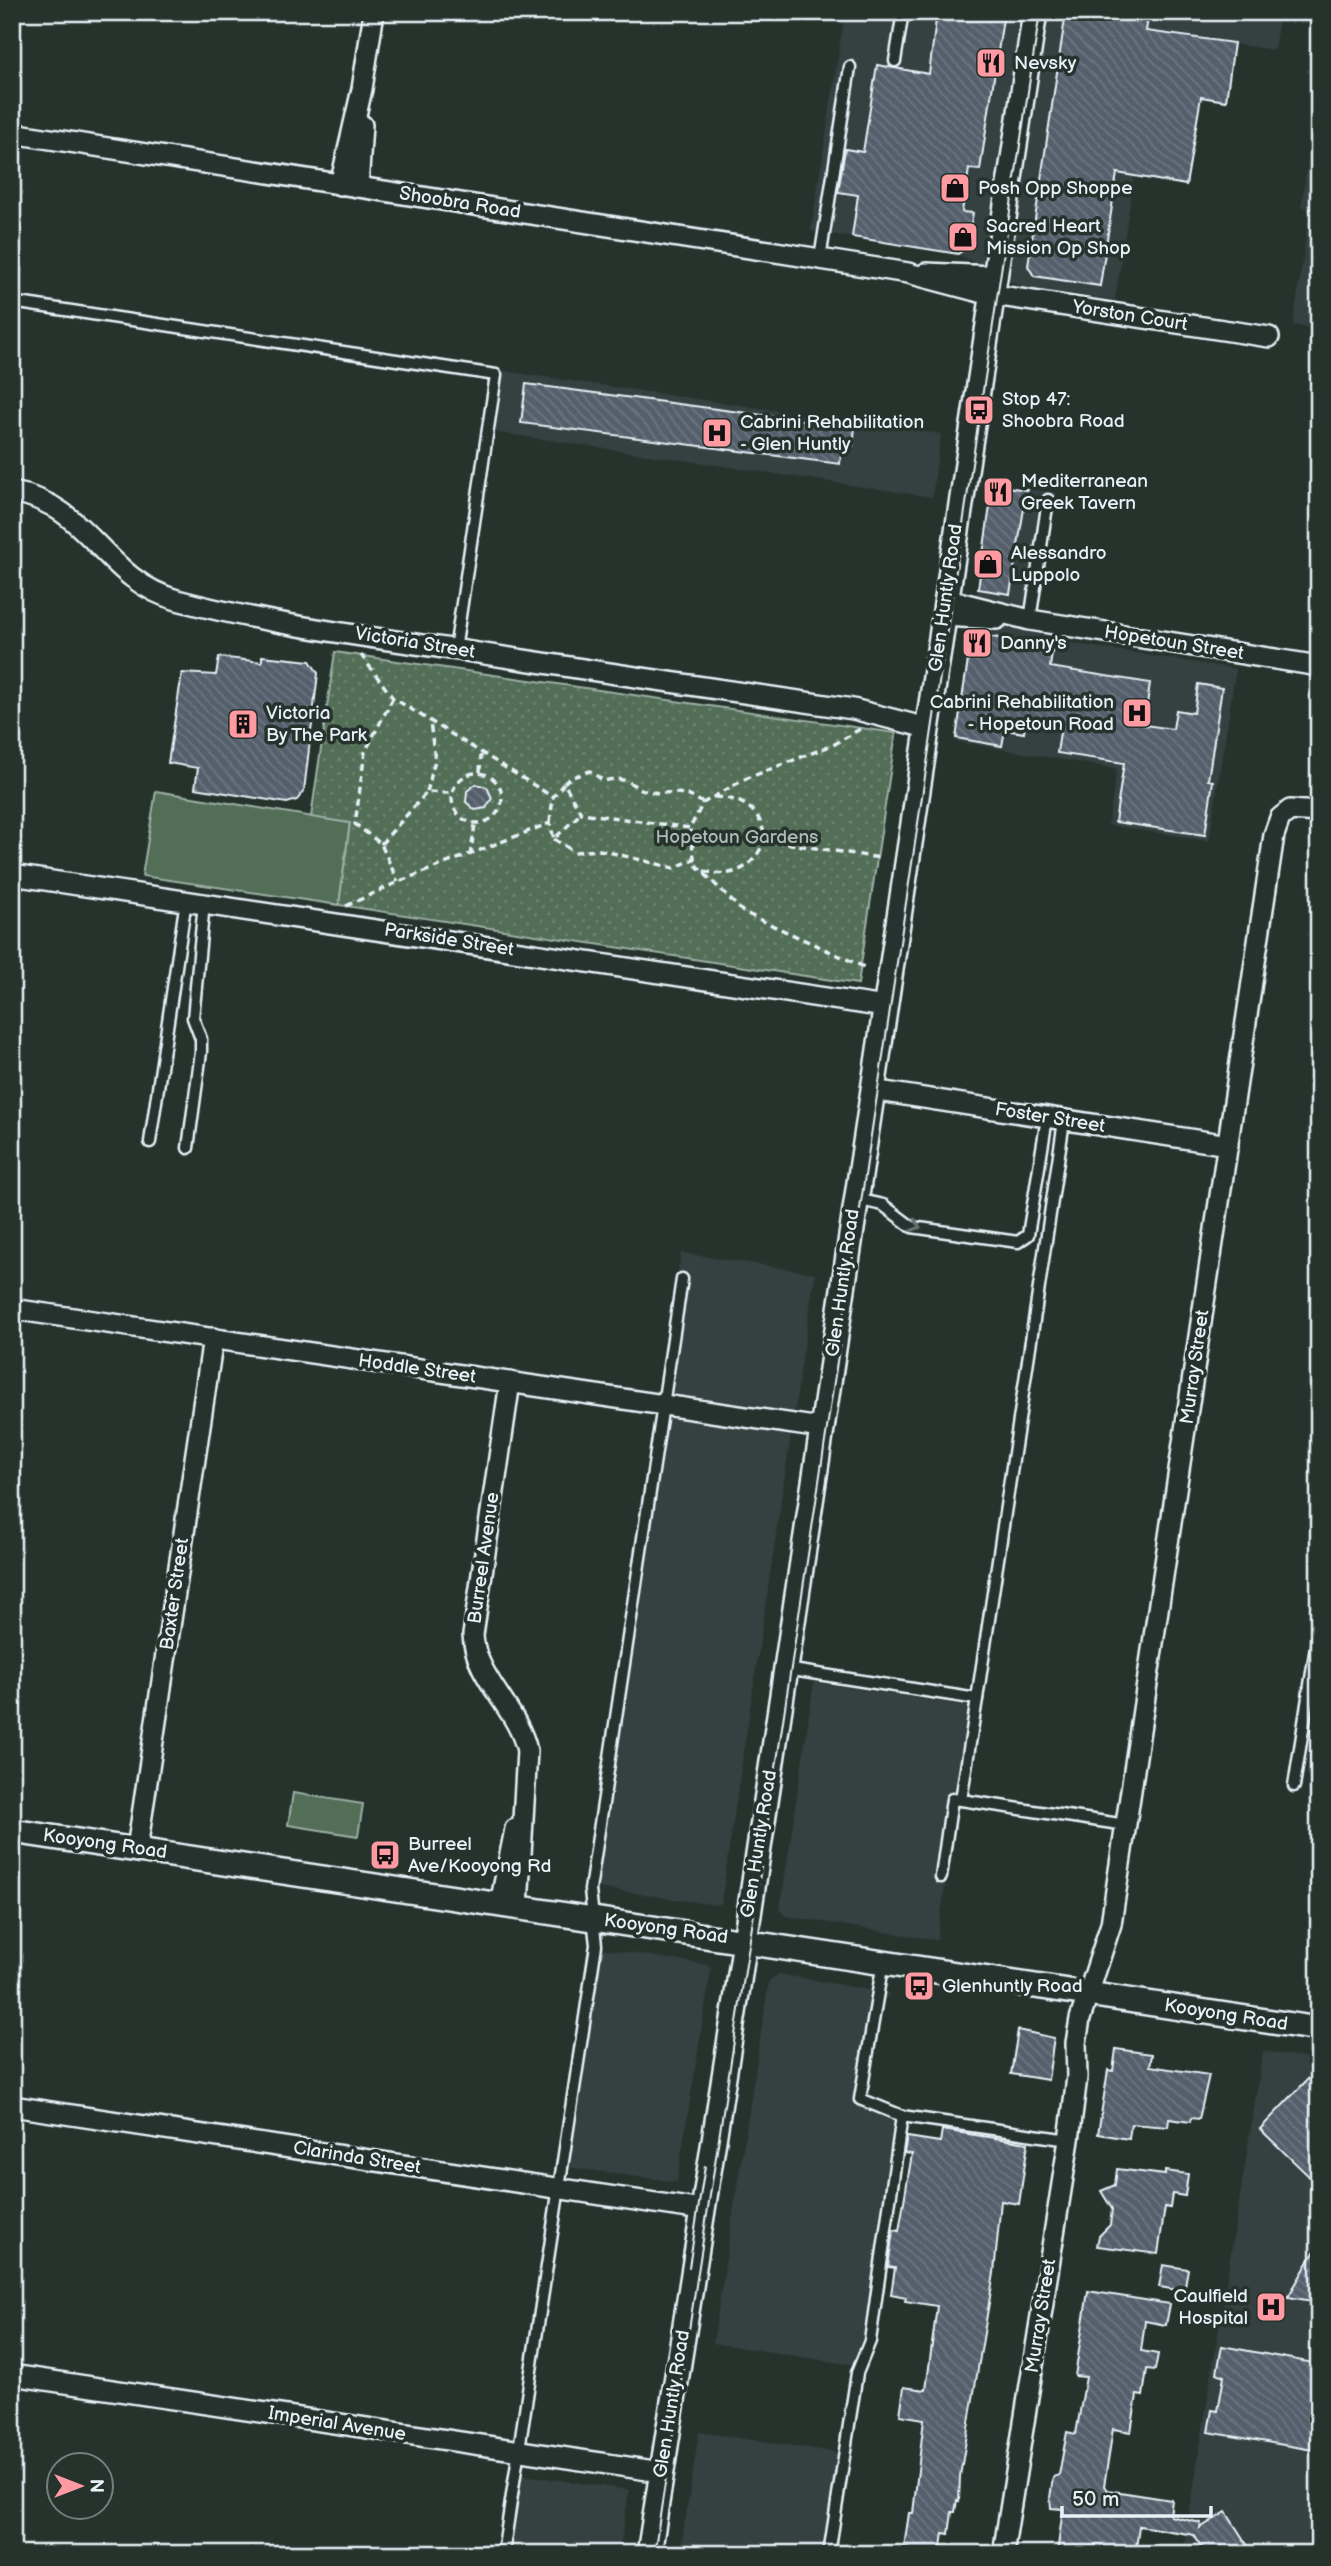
<svg xmlns="http://www.w3.org/2000/svg" width="1331" height="2566" viewBox="0 0 1331 2566" font-family="'Balsamiq Sans',sans-serif">
	<style>
		.built { fill: #344040 }
		.green { fill: #526e56; stroke: #9db0a7; stroke-width: 2 }
		.park { fill: url(#park-dots); stroke: #9db0a7; stroke-width: 2 }
		.building { fill: url(#building-back-hatch); stroke: #e8f1f8; stroke-width: 2 }
		.lines { fill: none; stroke-linecap: round; stroke-linejoin: round }
		.service-casing { stroke: #e8f1f8; stroke-width: 15 }
		.minor-casing { stroke: #e8f1f8; stroke-width: 24 }
		.tertiary-casing { stroke: #e8f1f8; stroke-width: 28 }
		.path { stroke: #e8f1f8; stroke-width: 3.5; stroke-dasharray: 7 5; stroke-linecap: butt }
		.service { stroke: #26332d; stroke-width: 10 }
		.minor { stroke: #26332d; stroke-width: 19 }
		.tertiary { stroke: #26332d; stroke-width: 23 }
		.tram { stroke: #e8f1f8; stroke-width: 2 }
		.oneway { stroke: #6a7674 }
		.labels { text-anchor: middle; dominant-baseline: central; stroke-width: 7; stroke-linejoin: round; paint-order: stroke }
		.poi-label { font-size: 19px; fill: #e8f1f8; stroke: #26332d; text-anchor: start }
		.street-label { font-size: 19px; fill: #e8f1f8; stroke: #26332d }
		.park-label { font-size: 19px; fill: #acbdb7; stroke: #26332d }
	</style>
	<defs>
		<pattern id="park-dots" width="8" height="8" patternUnits="userSpaceOnUse" patternTransform="scale(1.75)"><rect width="8" height="8" fill="#526e56"/><path d="M2 2h.1M6 6h.1" fill="none" stroke="#6b836f" stroke-width="1.8" stroke-linecap="round"/></pattern>
		<pattern id="building-back-hatch" width="6" height="6" patternUnits="userSpaceOnUse" patternTransform="scale(1.75)"><rect width="6" height="6" fill="#545f6c"/><path d="M-1 5l2 2M0 0l6 6M5-1l2 2" fill="none" stroke="#6d7682"/></pattern>
	</defs>
	<rect width="100%" height="100%" fill="#26332d"/>
	<filter id="ink" filterUnits="userSpaceOnUse"><feTurbulence type="fractalNoise" baseFrequency=".0143" numOctaves="2"/><feDisplacementMap in="SourceGraphic" scale="14" xChannelSelector="R" yChannelSelector="G"/><feConvolveMatrix kernelMatrix="1 2 1 2 8 2 1 2 1" color-interpolation-filters="sRGB"/></filter>
	<g filter="url(#ink)">
		<!-- built -->
		<g class="built">
			<path d="M 845,12 L 1280,12 L 1274,50 L 1156,32 L 1115,300 L 1021,287 L 958,254 L 811,231 Z"/>
			<path d="M 1319,90 L 1319,329 L 1293,325 L 1310,209 L 1301,207 Z"/>
			<path d="M 502,371 L 941,434 L 932,497 L 493,432 Z"/>
			<path d="M 993,483 L 1056,493 L 1037,606 L 1057,641 L 1236,669 L 1209,841 L 1108,825 L 1117,769 L 955,741 Z"/>
			<path d="M 681,1253 L 815,1273 L 721,1903 L 717,1905 L 585,1886 Z"/>
			<path d="M 814,1682 L 972,1707 L 937,1940 L 785,1916 L 780,1910 Z"/>
			<path d="M 593,1947 L 707,1965 L 711,1969 L 677,2182 L 558,2166 Z"/>
			<path d="M 779,1974 L 891,1994 L 883,2000 L 868,2093 L 900,2109 L 861,2353 L 857,2356 L 854,2365 L 713,2343 L 769,1981 Z"/>
			<path d="M 1263,2051 L 1319,2060 L 1319,2554 L 1183,2554 Z"/>
			<path d="M 699,2432 L 841,2453 L 825,2554 L 680,2554 Z"/>
			<path d="M 523,2475 L 629,2490 L 619,2554 L 506,2554 Z"/>
		</g>
		<!-- green -->
		<g class="green">
			<path d="M 156,791 L 350,823 L 339,905 L 142,876 Z"/>
			<path d="M 293,1793 L 363,1804 L 358,1836 L 288,1825 Z"/>
		</g>
		<!-- park -->
		<path class="park" d="M 335,652 L 896,733 L 858,984 L 339,905 L 350,823 L 311,817 Z"/>
		<!-- building -->
		<g class="building">
			<path d="M 937,12 L 1004,12 L 980,170 L 969,169 L 962,212 L 973,213 L 967,247 L 958,254 L 852,237 L 858,195 L 838,192 L 845,149 L 863,152 L 877,65 L 929,74 Z"/>
			<path d="M 1066,12 L 1116,12 L 1148,17 L 1146,31 L 1234,43 L 1226,101 L 1201,97 L 1186,185 L 1117,173 L 1100,286 L 1034,276 L 1028,266 Z"/>
			<path d="M 526,384 L 855,427 L 853,446 L 842,445 L 840,464 L 521,423 Z"/>
			<path d="M 993,485 L 1027,490 L 1010,594 L 978,589 Z"/>
			<path d="M 972,634 L 1053,646 L 1050,667 L 1150,683 L 1144,725 L 1173,729 L 1176,710 L 1194,713 L 1198,684 L 1222,688 L 1208,780 L 1213,781 L 1205,835 L 1115,822 L 1124,763 L 1057,753 L 1061,725 L 1026,719 L 1024,733 L 1005,730 L 1002,746 L 956,738 Z"/>
			<path d="M 262,656 L 310,661 L 318,673 L 304,791 L 297,800 L 287,803 L 195,788 L 198,768 L 168,763 L 182,673 L 216,675 L 219,657 L 262,662 Z"/>
			<path d="M 476,784 L 487,787 L 492,798 L 486,808 L 475,810 L 466,802 L 467,791 Z"/>
			<path d="M 1018,2030 L 1054,2038 L 1048,2080 L 1011,2074 Z"/>
			<path d="M 1116,2049 L 1152,2054 L 1150,2066 L 1209,2075 L 1199,2119 L 1191,2118 L 1190,2122 L 1169,2119 L 1168,2127 L 1131,2124 L 1129,2139 L 1098,2134 L 1108,2070 L 1113,2071 Z"/>
			<path d="M 1309,2078 L 1319,2097 L 1319,2186 L 1260,2129 Z"/>
			<path d="M 942,2130 L 1028,2143 L 1019,2204 L 1001,2201 L 994,2273 L 960,2476 L 959,2501 L 957,2500 L 955,2512 L 952,2512 L 949,2534 L 943,2533 L 940,2554 L 936,2554 L 904,2547 L 909,2513 L 913,2513 L 924,2419 L 900,2415 L 904,2387 L 926,2390 L 937,2306 L 905,2301 L 906,2297 L 891,2294 L 895,2268 L 888,2267 L 893,2230 L 899,2231 L 912,2154 L 904,2153 L 907,2137 L 940,2142 Z"/>
			<path d="M 1117,2169 L 1165,2175 L 1165,2171 L 1188,2174 L 1185,2196 L 1172,2194 L 1170,2208 L 1165,2207 L 1158,2254 L 1097,2246 L 1099,2236 L 1110,2225 L 1112,2209 L 1101,2191 L 1115,2185 Z"/>
			<path d="M 1319,2244 L 1319,2302 L 1288,2297 Z"/>
			<path d="M 1163,2265 L 1188,2269 L 1184,2291 L 1159,2287 Z"/>
			<path d="M 1088,2291 L 1170,2304 L 1166,2325 L 1145,2321 L 1141,2351 L 1158,2354 L 1155,2370 L 1147,2369 L 1143,2396 L 1137,2395 L 1131,2432 L 1113,2429 L 1104,2486 L 1107,2490 L 1172,2500 L 1170,2516 L 1201,2523 L 1200,2528 L 1226,2512 L 1253,2554 L 1206,2554 L 1194,2535 L 1139,2526 L 1135,2554 L 1057,2554 L 1063,2509 L 1051,2508 L 1050,2498 L 1053,2477 L 1059,2475 L 1067,2432 L 1076,2434 L 1086,2377 L 1075,2376 Z"/>
			<path d="M 1222,2346 L 1319,2364 L 1319,2451 L 1208,2432 L 1212,2410 L 1218,2411 L 1224,2376 L 1217,2373 Z"/>
		</g>
		<g class="lines">
			<!-- service casing -->
			<g class="service-casing">
				<g id="service">
					<path d="M 895,61 L 903,12"/>
					<path d="M 820,259 L 850,67"/>
					<path d="M 12,302 L 496,375 L 455,650"/>
					<path d="M 1030,620 L 1048,500"/>
					<path d="M 150,1142 L 186,900"/>
					<path d="M 188,1148 L 201,1052 L 201,1039 L 193,1018 L 204,903"/>
					<path d="M 856,1199 L 883,1205 L 912,1227 L 1018,1242 L 1028,1235 L 1047,1118"/>
					<path d="M 786,1669 L 977,1699 L 1064,1121"/>
					<path d="M 977,1699 L 961,1800 L 1126,1825"/>
					<path d="M 1294,1786 L 1319,1628"/>
					<path d="M 941,1877 L 952,1799 L 961,1800"/>
					<path d="M 883,1962 L 860,2099 L 902,2116"/>
					<path d="M 503,2554 L 596,1945 L 590,1890 L 682,1279"/>
					<path d="M 829,2554 L 857,2373 L 870,2341 L 902,2116 L 1069,2140"/>
				</g>
			</g>
			<!-- minor casing -->
			<g class="minor-casing">
				<g id="minor">
					<path d="M 12,133 L 820,259 L 908,273 L 987,294 L 1269,337"/>
					<path d="M 340,185 L 362,89 L 374,12"/>
					<path d="M 358,187 L 362,125"/>
					<path d="M 926,273 L 994,276"/>
					<path d="M 12,492 C 90,504 103,580 177,600 C 271,625 369,637 465,651 C 594,671 724,690 853,709 L 927,728"/>
					<path d="M 946,599 L 1030,620 L 1319,666"/>
					<path d="M 943,616 L 997,619"/>
					<path d="M 12,875 L 885,1007"/>
					<path d="M 872,1090 L 1228,1145"/>
					<path d="M 12,1309 L 821,1428"/>
					<path d="M 510,1382 L 473,1635 C 475,1678 519,1710 527,1751 L 518,1906"/>
					<path d="M 137,1849 L 213,1338"/>
					<path d="M 500,1904 L 515,1829"/>
					<path d="M 12,2106 L 702,2210"/>
					<path d="M 12,2375 L 661,2472"/>
					<path d="M 1003,2554 L 1069,2140 L 1077,2077 L 1076,2043 L 1080,2019 L 1111,1924 L 1274,835 L 1280,818 L 1290,810 L 1319,812"/>
				</g>
			</g>
			<!-- tertiary casing -->
			<g class="tertiary-casing">
				<g id="tertiary">
					<path d="M 12,1831 L 1319,2029"/>
					<path d="M 649,2554 L 739,1981 L 1035,12"/>
				</g>
			</g>
			<!-- path -->
			<g class="path">
				<path d="M 361,655 L 393,698 L 553,797 L 564,783 L 581,813 L 690,828"/>
				<path d="M 393,698 L 365,752 L 355,824 L 381,844 L 398,882"/>
				<path d="M 860,729 L 835,744 L 745,779 L 703,803 L 690,828 L 695,864 L 743,912 L 864,967"/>
				<path d="M 480,772 L 481,755"/>
				<circle cx="477" cy="798" r="25"/>
				<path d="M 564,783 L 570,778 L 590,771 L 604,781 C 629,774 632,789 651,792 C 676,795 678,788 703,803"/>
				<path d="M 427,792 L 435,760 L 430,722"/>
				<path d="M 715,797 C 744,798 762,811 765,840 L 880,858"/>
				<path d="M 550,822 L 553,797"/>
				<path d="M 554,839 L 575,852 L 600,850 L 674,868 L 694,859"/>
				<path d="M 381,844 L 427,792 L 451,793"/>
				<path d="M 470,856 L 475,825"/>
				<path d="M 704,871 C 734,879 753,868 765,840"/>
				<path d="M 346,906 L 398,882 L 550,823 L 554,839 L 581,813"/>
			</g>
			<!-- service -->
			<use href="#service" class="service"/>
			<!-- minor -->
			<use href="#minor" class="minor"/>
			<!-- tertiary -->
			<use href="#tertiary" class="tertiary"/>
			<!-- tram -->
			<g class="tram">
				<path d="M 689,2267 L 705,2166"/>
				<path d="M 654,2554 L 755,1907 L 1040,12"/>
			</g>
		</g>
		<!-- one-way arrows -->
		<defs><path id="oneway-chevron" d="M-2-3.5L2.5 0L-2 3.5" fill="none" stroke-width="1.6" stroke-linecap="round" stroke-linejoin="round" transform="scale(1.75)"/></defs>
		<use class="oneway" href="#oneway-chevron" transform="translate(916 1226) rotate(19)"/>
	</g>
	<!-- icons -->
	<defs>
		<g id="restaurant-square" transform="scale(1.575)"><rect x="-9" y="-9" width="18" height="18" rx="4" fill="#ff9aa2" stroke="#26332d"/><path d="M-5-6h1v4h1v-4h1v4h1v-4h1v5L-1.5 .5V6h-2V.5L-5-1ZM5-6V6H3V1.5H1.5Q1.5-4 5-6Z" fill="#111"/></g>
		<g id="shop-square" transform="scale(1.575)"><rect x="-9" y="-9" width="18" height="18" rx="4" fill="#ff9aa2" stroke="#26332d"/><path d="M-5-2.5h2.3a2.7 3.5 0 0 1 5.4 0H5L5.5 6h-11ZM-1.5-2.5h3a1.5 2.3 0 0 0-3 0Z" fill="#111"/></g>
		<g id="bus-square" transform="scale(1.575)"><rect x="-9" y="-9" width="18" height="18" rx="4" fill="#ff9aa2" stroke="#26332d"/><path d="M-5-6H5V4H4V6H2V4H-2V6H-4V4H-5ZM-3.5-4V0h7V-4ZM-3.5 1.2v1.5H-2V1.2ZM2 1.2v1.5H3.5V1.2Z" fill="#111"/></g>
		<g id="hospital-square" transform="scale(1.575)"><rect x="-9" y="-9" width="18" height="18" rx="4" fill="#ff9aa2" stroke="#26332d"/><path d="M-5-5h3v3.5h4V-5h3V5h-3V1.5h-4V5h-3Z" fill="#111"/></g>
		<g id="building-square" transform="scale(1.575)"><rect x="-9" y="-9" width="18" height="18" rx="4" fill="#ff9aa2" stroke="#26332d"/><path d="M-4-6H4V6H1V3H-1V6H-4ZM-2.5-4.3h1.7v1.8h-1.7ZM.8-4.3h1.7v1.8H.8ZM-2.5-1h1.7V.8h-1.7ZM.8-1h1.7V.8H.8Z" fill="#111"/></g>
	</defs>
	<g fill-rule="evenodd">
		<use href="#restaurant-square" x="991" y="63"/>
		<use href="#shop-square" x="955" y="188"/>
		<use href="#shop-square" x="963" y="237"/>
		<use href="#bus-square" x="979" y="410"/>
		<use href="#hospital-square" x="717" y="433"/>
		<use href="#restaurant-square" x="998" y="492"/>
		<use href="#shop-square" x="988" y="564"/>
		<use href="#restaurant-square" x="977" y="643"/>
		<use href="#hospital-square" x="1137" y="713"/>
		<use href="#building-square" x="243" y="724"/>
		<use href="#bus-square" x="385" y="1855"/>
		<use href="#bus-square" x="919" y="1986"/>
		<use href="#hospital-square" x="1271" y="2307"/>
	</g>
	<g class="labels">
		<!-- poi labels -->
		<g class="poi-label">
			<text x="1014" y="63">Nevsky</text>
			<text x="978" y="188">Posh Opp Shoppe</text>
			<text x="986" y="226">Sacred Heart<tspan x="986" dy="22">Mission Op Shop</tspan></text>
			<text x="1002" y="399">Stop 47:<tspan x="1002" dy="22">Shoobra Road</tspan></text>
			<text x="740" y="422">Cabrini Rehabilitation<tspan x="740" dy="22">- Glen Huntly</tspan></text>
			<text x="1021" y="481">Mediterranean<tspan x="1021" dy="22">Greek Tavern</tspan></text>
			<text x="1011" y="553">Alessandro<tspan x="1011" dy="22">Luppolo</tspan></text>
			<text x="1000" y="643">Danny's</text>
			<text x="1114" y="702" text-anchor="end">Cabrini Rehabilitation<tspan x="1114" dy="22">- Hopetoun Road</tspan></text>
			<text x="266" y="713">Victoria<tspan x="266" dy="22">By The Park</tspan></text>
			<text x="408" y="1844">Burreel<tspan x="408" dy="22">Ave/Kooyong Rd</tspan></text>
			<text x="942" y="1986">Glenhuntly Road</text>
			<text x="1248" y="2296" text-anchor="end">Caulfield<tspan x="1248" dy="22">Hospital</tspan></text>
		</g>
		<!-- street labels -->
		<g class="street-label">
			<text transform="translate(460 203) rotate(9)">Shoobra Road</text>
			<text transform="translate(1130 316) rotate(9)">Yorston Court</text>
			<text transform="translate(946 598) rotate(-82)">Glen Huntly Road</text>
			<text transform="translate(415 643) rotate(9)">Victoria Street</text>
			<text transform="translate(1174 643) rotate(9)">Hopetoun Street</text>
			<text transform="translate(449 940) rotate(9)">Parkside Street</text>
			<text transform="translate(1050 1118) rotate(9)">Foster Street</text>
			<text transform="translate(843 1283) rotate(-82)">Glen Huntly Road</text>
			<text transform="translate(1195 1367) rotate(-82)">Murray Street</text>
			<text transform="translate(417 1369) rotate(8)">Hoddle Street</text>
			<text transform="translate(484 1558) rotate(-82)">Burreel Avenue</text>
			<text transform="translate(175 1594) rotate(-82)">Baxter Street</text>
			<text transform="translate(105 1844) rotate(8)">Kooyong Road</text>
			<text transform="translate(759 1844) rotate(-81)">Glen Huntly Road</text>
			<text transform="translate(666 1929) rotate(8)">Kooyong Road</text>
			<text transform="translate(1226 2015) rotate(9)">Kooyong Road</text>
			<text transform="translate(357 2158) rotate(9)">Clarinda Street</text>
			<text transform="translate(1041 2316) rotate(-81)">Murray Street</text>
			<text transform="translate(672 2404) rotate(-81)">Glen Huntly Road</text>
			<text transform="translate(337 2424) rotate(9)">Imperial Avenue</text>
		</g>
		<!-- park labels -->
		<g class="park-label">
			<text x="737" y="837">Hopetoun Gardens</text>
		</g>
	</g>
	<!-- margin -->
	<rect width="1331" height="2566" fill="none" stroke="#26332d" stroke-width="42"/>
	<rect x="21" y="21" width="1289" height="2524" fill="none" stroke="#e8f1f8" stroke-width="2.5" filter="url(#ink)"/>
	<!-- north arrow -->
	<g transform="translate(80 2486) rotate(90)"><circle r="33" fill="#26332d" stroke="#747f7e" stroke-width="2"/>
	<path d="M0-5L12 26L0 18L-12 26Z" fill="#ff9aa2"/>
	<text y="-10" font-size="19" font-weight="bold" text-anchor="middle" fill="#e8f1f8">N</text>
	</g>
	<!-- scale -->
	<path d="M1062 2506v10h149v-10" fill="none" stroke="#e8f1f8" stroke-width="3.5"/>
	<text x="1072" y="2506" font-size="21" fill="#e8f1f8" stroke="#26332d" stroke-width="5" paint-order="stroke">50 m</text>
</svg>
